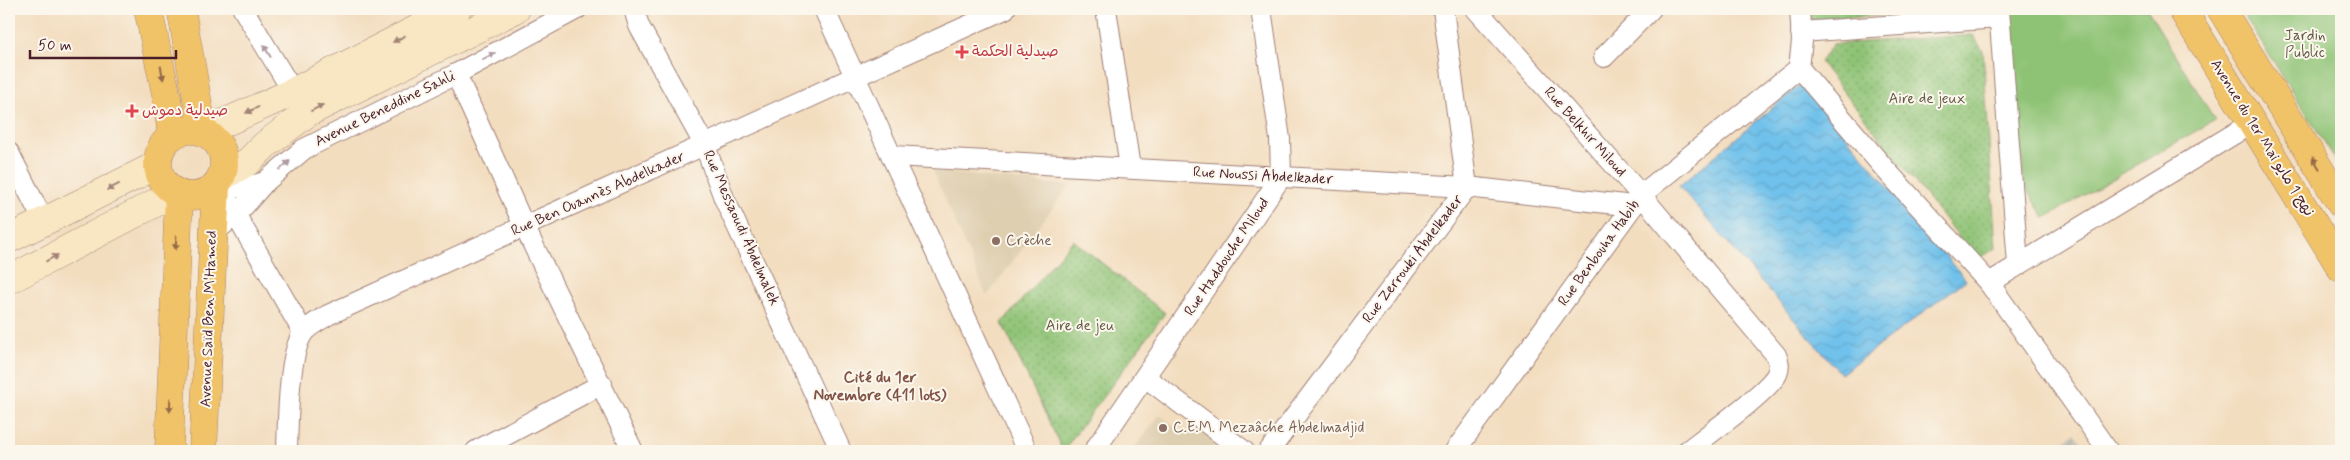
<svg xmlns="http://www.w3.org/2000/svg" width="2350" height="460" viewBox="0 0 2350 460" font-family="Mynerve,'Playpen Sans Arabic',sans-serif">
	<style>
		.built { fill: #dfcfb1 }
		.industrial { fill: url(#industrial-furrows) }
		.green { fill: #8ec375; stroke: #6c7150 }
		.park { fill: url(#park-dots); stroke: #6c7150 }
		.water { fill: url(#water-waves); stroke: #5d708b }
		.lines { fill: none; stroke-linecap: round; stroke-linejoin: round }
		.street-casing { stroke: #9e7e75; stroke-width: 22 }
		.secondary-casing { stroke: #9e7e75; stroke-width: 29 }
		.primary-casing { stroke: #9e7e75; stroke-width: 29 }
		.street { stroke: #fff; stroke-width: 20 }
		.secondary { stroke: #f9e7c3; stroke-width: 28 }
		.primary { stroke: #f1c369; stroke-width: 28 }
		.oneway { fill: #a28377 }
		.oneway2 { fill: #ae9aa0 }
		.oneway3 { fill: #956947 }
		.health-dot { fill: #e0444e; stroke: #fbf7ec; stroke-width: 2 }
		.education-dot { fill: #8d6e63; stroke: #fbf7ec; stroke-width: 2 }
		.labels { text-anchor: middle; dominant-baseline: central; stroke-width: 4; stroke-linejoin: round; paint-order: stroke }
		.park-label { font-size: 15px; fill: #625845; stroke: #fbf7ec }
		.health-label { font-size: 15px; fill: #be3a42; stroke: #fbf7ec; text-anchor: start }
		.street-label { font-size: 15px; fill: #4a1f2b; stroke: #fbf7ec }
		.education-label { font-size: 15px; fill: #785e54; stroke: #fbf7ec; text-anchor: start }
		.neighbourhood-label { font-size: 16px; font-weight: bold; fill: #815245; stroke: #fbf7ec }
	</style>
	<defs>
		<pattern id="industrial-furrows" width="10" height="10" patternUnits="userSpaceOnUse" patternTransform="scale(1.25)"><rect width="10" height="10" fill="#c9c4b8"/><path d="M-1 1l2-2M0 10L10 0M9 11l2-2" fill="none" stroke="#aea89e"/></pattern>
		<pattern id="park-dots" width="8" height="8" patternUnits="userSpaceOnUse" patternTransform="scale(1.25)"><rect width="8" height="8" fill="#8ec375"/><path d="M2 2h.1M6 6h.1" fill="none" stroke="#769e60" stroke-width="1.8" stroke-linecap="round"/></pattern>
		<pattern id="water-waves" width="16" height="10" patternUnits="userSpaceOnUse" patternTransform="scale(1.25)"><rect width="16" height="10" fill="#70c1eb"/><path d="M0 5q4-4 8 0t8 0" fill="none" stroke="#62a5ca"/></pattern>
	</defs>
	<rect width="100%" height="100%" fill="#fbf7ec"/>
	<filter id="ink" filterUnits="userSpaceOnUse"><feTurbulence type="fractalNoise" baseFrequency=".02" numOctaves="2"/><feDisplacementMap in="SourceGraphic" scale="10" xChannelSelector="R" yChannelSelector="G"/><feConvolveMatrix kernelMatrix="1 2 1 2 8 2 1 2 1" color-interpolation-filters="sRGB"/></filter>
	<filter id="wash" filterUnits="userSpaceOnUse"><feTurbulence type="fractalNoise" baseFrequency=".0096" numOctaves="4" result="noise"/><feDisplacementMap in="SourceGraphic" scale="20" xChannelSelector="R" yChannelSelector="G"/><feGaussianBlur stdDeviation="1.12" result="paint"/><feColorMatrix in="noise" values="0 0 0 0 0 0 0 0 0 0 0 0 0 0 0 0 0 1.4 0 .05"/><feComposite in="paint" operator="in"/></filter>
	<g filter="url(#wash)">
		<rect width="100%" height="100%" fill="#f3ddbf"/>
		<!-- built -->
		<g class="built">
			<path d="M 933,171 L 1069,186 L 987,296 Z"/>
			<path d="M 1160,415 L 1184,434 L 1195,422 L 1228,451 L 1132,451 Z"/>
		</g>
		<!-- industrial -->
		<path class="industrial" d="M 2075,433 L 2087,451 L 2047,451 Z"/>
		<!-- green -->
		<g class="green">
			<path d="M 1811,9 L 1976,9 L 1976,10 L 1811,20 Z"/>
			<path d="M 2009,9 L 2147,9 L 2215,120 L 2045,218 L 2024,184 Z"/>
			<path d="M 2240,9 L 2341,9 L 2341,168 Z"/>
		</g>
		<!-- park -->
		<g class="park">
			<path d="M 1973,35 L 1983,51 L 1996,248 L 1977,260 L 1820,62 L 1833,44 Z"/>
			<path d="M 1073,240 L 1165,313 L 1063,451 L 1002,323 Z"/>
		</g>
		<!-- water -->
		<path class="water" d="M 1802,83 L 1966,280 L 1841,374 L 1679,186 Z"/>
	</g>
	<g filter="url(#ink)">
		<g class="lines">
			<!-- street casing -->
			<g class="street-casing">
				<g id="street">
					<path d="M 243,9 L 293,92"/>
					<path d="M 634,9 L 639,26 L 705,146 L 724,198 L 841,451"/>
					<path d="M 824,9 L 1027,451"/>
					<path d="M 1106,9 L 1130,168"/>
					<path d="M 1476,9 L 1641,195 L 1776,355 C 1779,362 1780,367 1777,374 C 1768,392 1706,436 1687,451"/>
					<path d="M 1800,9 L 1802,41 L 1799,68 L 1885,169 L 1989,283 L 2108,451"/>
					<path d="M 1999,9 L 2018,265"/>
					<path d="M 1801,32 L 1999,18"/>
					<path d="M 1604,57 L 1651,9"/>
					<path d="M 456,74 L 525,228 L 633,451"/>
					<path d="M 9,153 L 44,222"/>
					<path d="M 893,156 L 1467,187 L 1633,206"/>
					<path d="M 219,181 C 234,191 248,187 265,182"/>
					<path d="M 229,203 L 303,332"/>
					<path d="M 212,235 L 244,206 L 265,182 L 304,149 L 456,74 L 577,9"/>
					<path d="M 1989,283 L 2252,123"/>
					<path d="M 1145,377 L 1244,451"/>
					<path d="M 287,451 C 288,423 288,355 303,333 C 308,326 320,320 328,315 L 1005,9"/>
					<path d="M 476,451 L 602,384"/>
					<path d="M 1094,451 L 1281,177 L 1280,139 L 1261,9"/>
					<path d="M 1269,451 L 1467,187 L 1443,9"/>
					<path d="M 1455,451 L 1641,195 L 1799,68"/>
				</g>
			</g>
			<!-- secondary casing -->
			<g class="secondary-casing">
				<g id="secondary">
					<path d="M 204,132 L 293,92 L 457,9"/>
					<path d="M 222,177 L 249,161 L 265,145 L 307,113 L 516,9"/>
					<path d="M 9,239 L 157,165"/>
					<path d="M 9,280 L 174,193"/>
				</g>
			</g>
			<!-- primary casing -->
			<g class="primary-casing">
				<g id="primary">
					<path d="M 148,9 L 167,98 L 172,136"/>
					<path d="M 181,9 L 203,132"/>
					<path d="M 2182,9 L 2341,268"/>
					<path d="M 2221,9 L 2341,204"/>
					<circle cx="191" cy="163" r="33"/>
					<path d="M 169,451 L 179,194"/>
					<path d="M 203,451 L 216,186"/>
				</g>
			</g>
			<!-- street -->
			<use href="#street" class="street"/>
			<!-- secondary -->
			<use href="#secondary" class="secondary"/>
			<!-- primary -->
			<use href="#primary" class="primary"/>
		</g>
		<!-- one-way arrows -->
		<defs><path id="oneway-solid" d="M-6-.8H1V-3.2L6.5 0L1 3.2V.8H-6Z" transform="scale(1.25)"/></defs>
		<g class="oneway">
			<use href="#oneway-solid" transform="translate(399 39) rotate(152)"/>
			<use href="#oneway-solid" transform="translate(317 108) rotate(-27)"/>
			<use href="#oneway-solid" transform="translate(252 110) rotate(155)"/>
			<use href="#oneway-solid" transform="translate(113 187) rotate(153)"/>
			<use href="#oneway-solid" transform="translate(52 258) rotate(-28)"/>
		</g>
		<g class="oneway2">
			<use href="#oneway-solid" transform="translate(267 51) rotate(-121)"/>
			<use href="#oneway-solid" transform="translate(489 56) rotate(-28)"/>
			<use href="#oneway-solid" transform="translate(285 165) rotate(-41)"/>
		</g>
		<g class="oneway3">
			<use href="#oneway-solid" transform="translate(162 73) rotate(79)"/>
			<use href="#oneway-solid" transform="translate(2316 163) rotate(-122)"/>
			<use href="#oneway-solid" transform="translate(176 243) rotate(93)"/>
			<use href="#oneway-solid" transform="translate(170 405) rotate(92)"/>
		</g>
	</g>
	<!-- markers -->
	<g class="health-dot">
		<path d="M959.5 44.5h5v5h5v5h-5v5h-5v-5h-5v-5h5z"/>
		<path d="M129.5 103.5h5v5h5v5h-5v5h-5v-5h-5v-5h5z"/>
	</g>
	<g class="education-dot">
		<circle cx="996" cy="241" r="5"/>
		<circle cx="1163" cy="428" r="5"/>
	</g>
	<g class="labels">
		<!-- park labels -->
		<g class="park-label">
			<text x="2305" y="36">Jardin<tspan x="2305" dy="17">Public</tspan></text>
			<text x="1927" y="99">Aire de jeux</text>
			<text x="1080" y="326">Aire de jeu</text>
		</g>
		<!-- health labels -->
		<g class="health-label">
			<text x="972" y="52">صيدلية الحكمة</text>
			<text x="142" y="111">صيدلية دموش</text>
		</g>
		<!-- street labels -->
		<g class="street-label">
			<text transform="translate(385 109) rotate(-26)">Avenue Beneddine Sahli</text>
			<text transform="translate(1585 132) rotate(48)">Rue Belkhir Miloud</text>
			<text transform="translate(2262 138) rotate(58)">Avenue du 1er Mai نهج 1 مايو</text>
			<text transform="translate(1263 176) rotate(3)">Rue Noussi Abdelkader</text>
			<text transform="translate(598 194) rotate(-24)">Rue Ben Ouannès Abdelkader</text>
			<text transform="translate(741 228) rotate(66)">Rue Messaoudi Abdelmalek</text>
			<text transform="translate(1599 253) rotate(-54)">Rue Benbouha Habib</text>
			<text transform="translate(1227 257) rotate(-56)">Rue Haddouche Miloud</text>
			<text transform="translate(1413 259) rotate(-53)">Rue Zerrouki Abdelkader</text>
			<text transform="translate(209 319) rotate(-88)">Avenue Saïd Ben M'Hamed</text>
		</g>
		<!-- education labels -->
		<g class="education-label">
			<text x="1006" y="241">Crèche</text>
			<text x="1173" y="428">C.E.M. Mezaâche Abdelmadjid</text>
		</g>
		<!-- neighbourhood labels -->
		<g class="neighbourhood-label">
			<text x="880" y="377">Cité du 1er<tspan x="880" dy="18">Novembre (411 lots)</tspan></text>
		</g>
	</g>
	<!-- margin -->
	<rect width="2350" height="460" fill="none" stroke="#fbf7ec" stroke-width="30"/>
	<!-- scale -->
	<path d="M30 50v8h146v-8" fill="none" stroke="#4a1f2b" stroke-width="2.5"/>
	<text x="38" y="50" font-size="15" fill="#4a1f2b" stroke="#fbf7ec" stroke-width="4" paint-order="stroke">50 m</text>
</svg>
